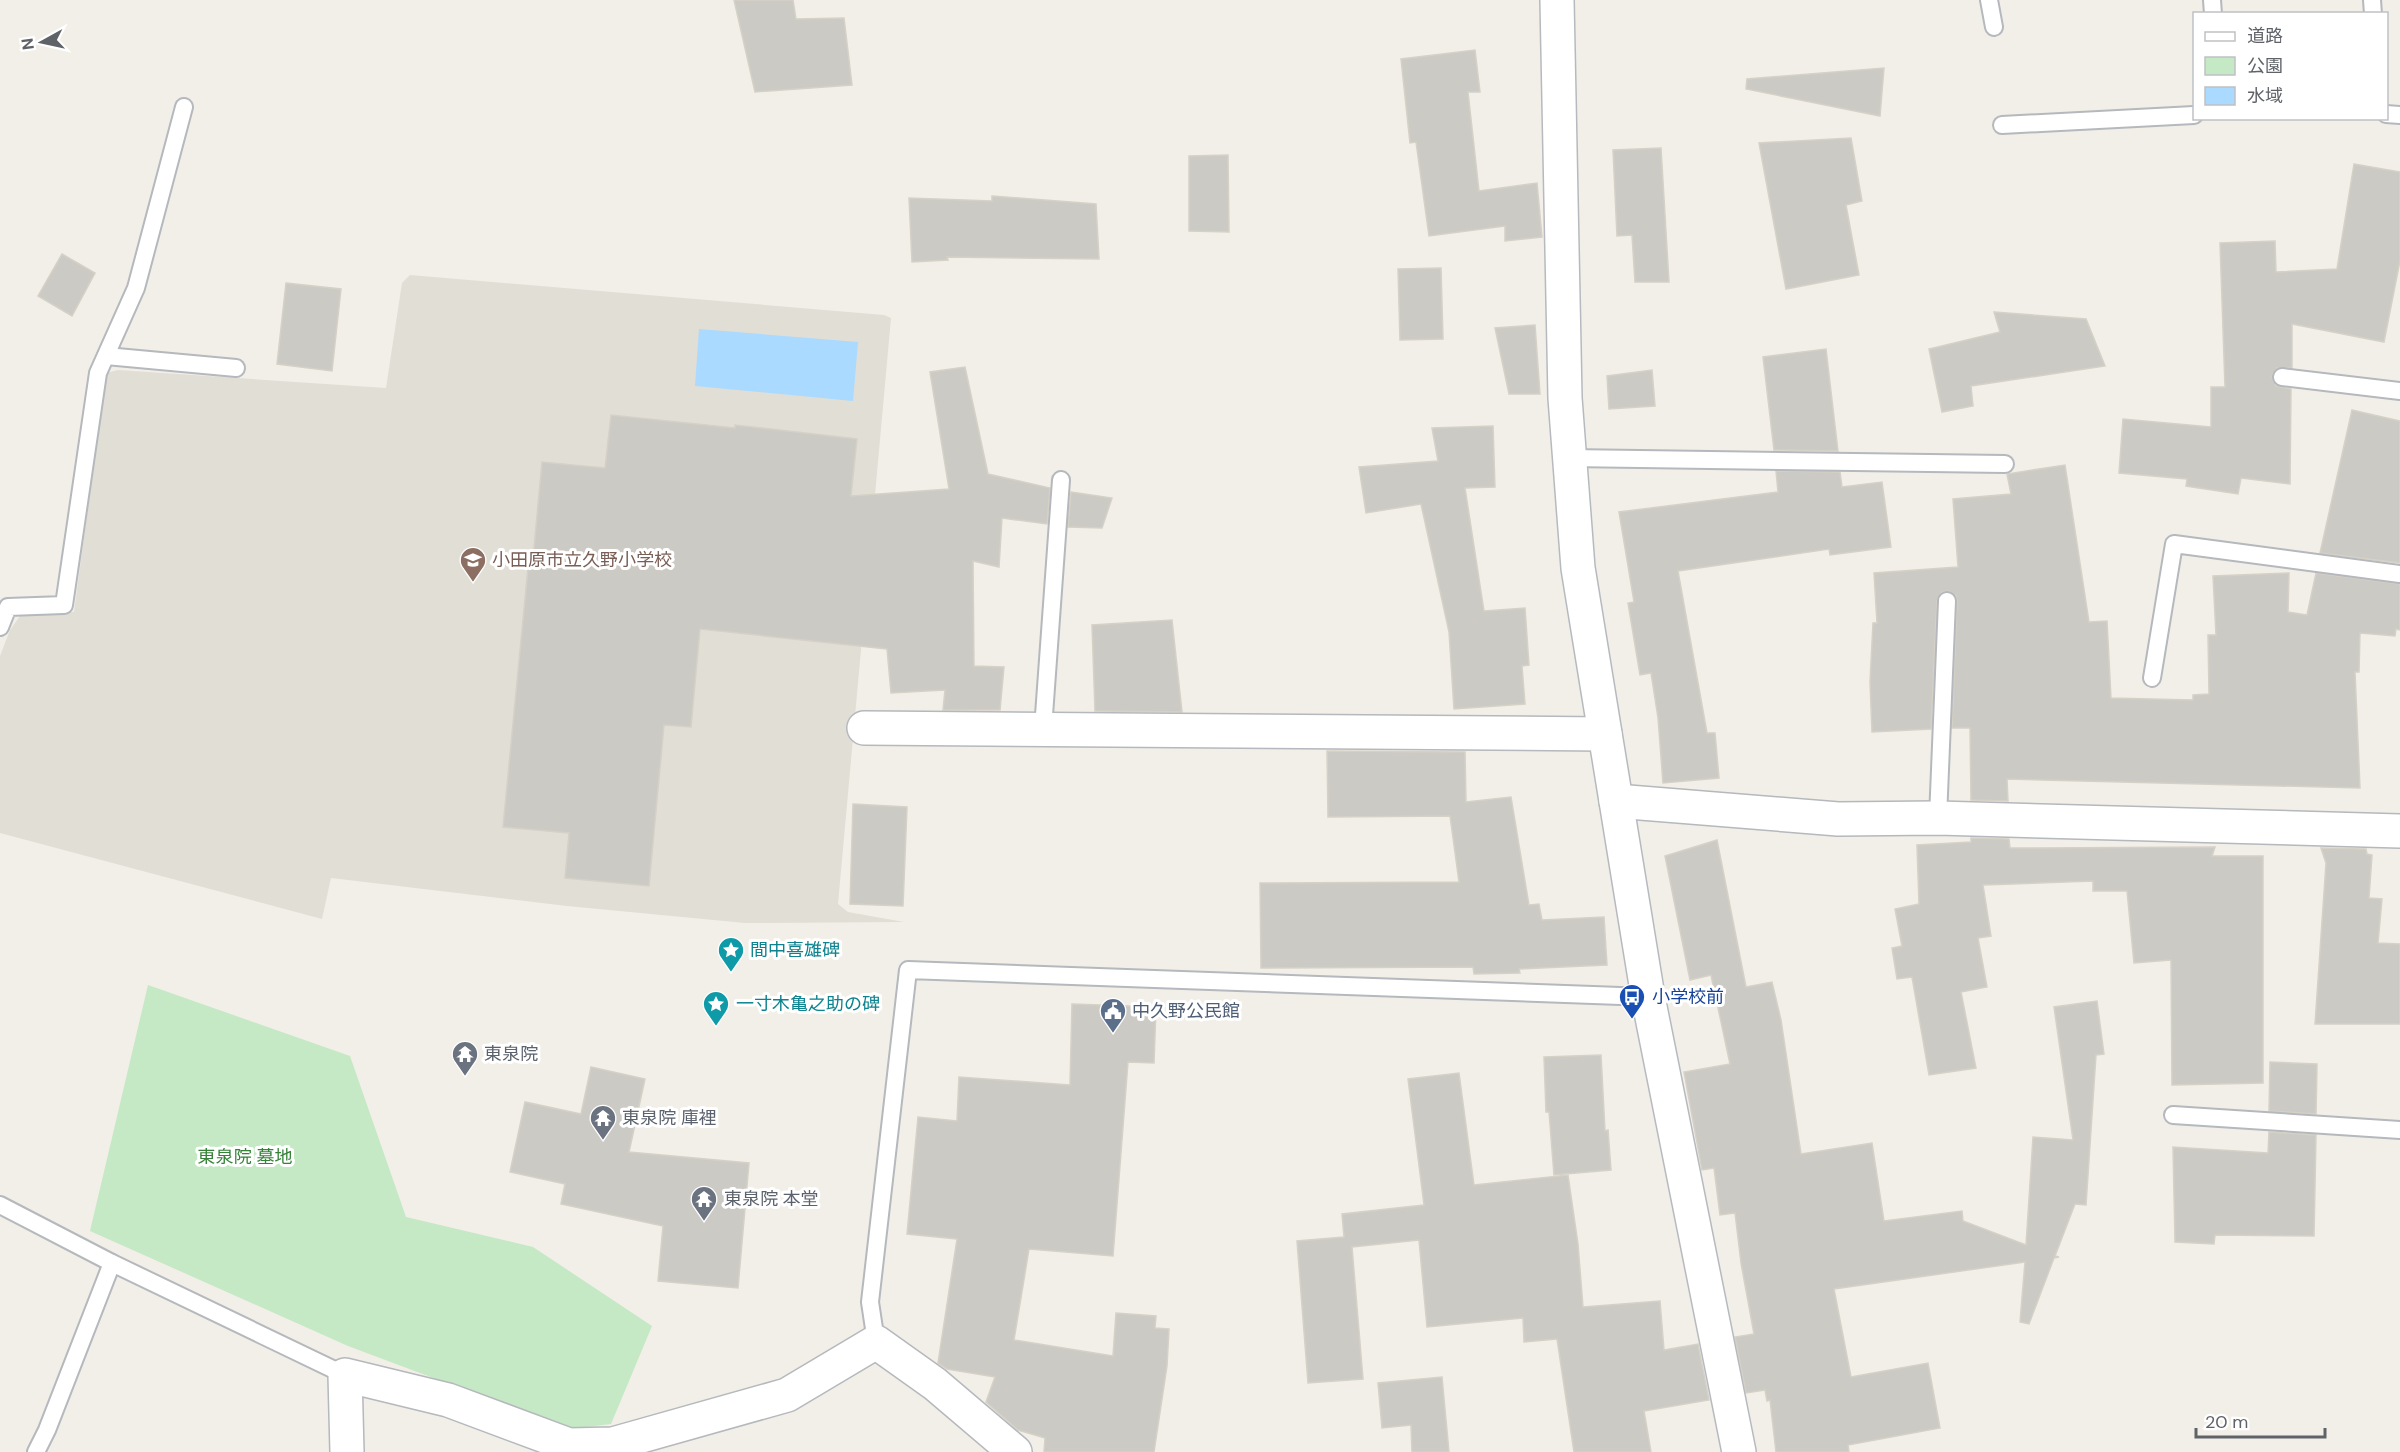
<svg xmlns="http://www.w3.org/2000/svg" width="2400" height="1452" viewBox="0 0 2400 1452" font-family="'DM Sans','Noto Sans JP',sans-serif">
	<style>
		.education { fill: #e1ded6 }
		.green { fill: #c5e8c5 }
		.water { fill: #aadaff }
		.building { fill: #cccac5; stroke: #d6d1c6; stroke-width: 1.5 }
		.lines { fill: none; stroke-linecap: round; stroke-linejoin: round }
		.lane-casing { stroke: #b5b8bc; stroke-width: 20 }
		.street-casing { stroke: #b5b8bc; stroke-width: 36 }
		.secondary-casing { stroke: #b6babf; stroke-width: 36 }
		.lane { stroke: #fff; stroke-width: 16 }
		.street { stroke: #fff; stroke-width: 33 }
		.secondary { stroke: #fff; stroke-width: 33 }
		.labels { text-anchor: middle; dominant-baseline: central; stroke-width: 6; stroke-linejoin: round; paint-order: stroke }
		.education-label { font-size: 18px; fill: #785e54; stroke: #fff; text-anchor: start }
		.culture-label { font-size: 18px; fill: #0d838f; stroke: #fff; text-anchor: start }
		.transit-label { font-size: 18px; fill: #164399; stroke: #fff; text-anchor: start }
		.service-label { font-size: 18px; fill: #4e5e75; stroke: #fff; text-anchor: start }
		.worship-label { font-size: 18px; fill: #5b616d; stroke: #fff; text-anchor: start }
		.park-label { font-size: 18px; fill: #348238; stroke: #fff }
	</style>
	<rect width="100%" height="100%" fill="#f1efe8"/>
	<!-- education -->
	<path class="education" d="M 410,275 L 884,315 L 891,318 L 838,904 L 848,912 L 904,922 L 745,923 L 567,906 L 331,878 L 322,919 L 0,833 L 0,656 L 10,630 L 20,616 L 34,610 L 74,612 L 106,373 L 118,370 L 386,388 L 402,283 Z"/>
	<!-- green -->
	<path class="green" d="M 148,985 L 350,1056 L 406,1217 L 533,1247 L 652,1326 L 611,1424 L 569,1429 L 348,1346 L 90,1231 Z"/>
	<!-- water -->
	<path class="water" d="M 699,329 L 858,342 L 853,401 L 695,386 Z"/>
	<!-- building -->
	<g class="building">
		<path d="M 734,0 L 793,0 L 796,19 L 844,18 L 852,85 L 755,92 Z"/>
		<path d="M 1475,50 L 1480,92 L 1468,92 L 1479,191 L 1537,183 L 1542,237 L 1505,241 L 1505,226 L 1429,236 L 1416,142 L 1410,143 L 1401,59 Z"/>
		<path d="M 1884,68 L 1880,116 L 1746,89 L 1747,79 Z"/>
		<path d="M 1851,138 L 1862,201 L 1846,205 L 1859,275 L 1786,289 L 1759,143 Z"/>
		<path d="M 1661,148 L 1669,282 L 1635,282 L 1632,235 L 1617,236 L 1613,150 Z"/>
		<path d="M 1228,155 L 1229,232 L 1189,231 L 1189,156 Z"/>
		<path d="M 2354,164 L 2400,172 L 2400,261 L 2384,342 L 2292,324 L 2292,368 L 2277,368 L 2272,376 L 2276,386 L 2291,389 L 2290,484 L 2241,478 L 2238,494 L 2186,486 L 2187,479 L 2119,473 L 2123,419 L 2211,427 L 2211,387 L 2225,387 L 2220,243 L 2275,241 L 2276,272 L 2337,269 Z"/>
		<path d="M 992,196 L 1096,204 L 1099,259 L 947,257 L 948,260 L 912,262 L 909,198 L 992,201 Z"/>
		<path d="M 62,254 L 95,273 L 72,316 L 38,296 Z"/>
		<path d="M 1441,268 L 1443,339 L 1400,340 L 1398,269 Z"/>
		<path d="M 286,283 L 341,289 L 332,371 L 277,364 Z"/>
		<path d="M 1994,312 L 2086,319 L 2105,366 L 1971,386 L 1973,406 L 1942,412 L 1929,349 L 2000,332 Z"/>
		<path d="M 1535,325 L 1540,394 L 1509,394 L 1495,328 Z"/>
		<path d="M 1826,349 L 1838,451 L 1774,450 L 1763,357 Z"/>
		<path d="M 965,367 L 988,474 L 1050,488 L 1047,524 L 1002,518 L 999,567 L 973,561 L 974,666 L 1004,667 L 1000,710 L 943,710 L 945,690 L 891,693 L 887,649 L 700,629 L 691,727 L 664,725 L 649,886 L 565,878 L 569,833 L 503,827 L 528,568 L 532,569 L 542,462 L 605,468 L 611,415 L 735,428 L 735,425 L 857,439 L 851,496 L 949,489 L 930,372 Z"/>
		<path d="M 1652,370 L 1655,406 L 1609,409 L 1607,376 Z"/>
		<path d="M 2352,410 L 2400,421 L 2400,563 L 2320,553 Z"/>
		<path d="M 1493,426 L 1495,487 L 1465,488 L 1484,611 L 1525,608 L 1529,665 L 1522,666 L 1525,704 L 1454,709 L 1449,632 L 1421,504 L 1366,513 L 1359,467 L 1438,461 L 1432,428 Z"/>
		<path d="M 2065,465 L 2089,622 L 2107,621 L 2111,698 L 2193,700 L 2193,695 L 2209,694 L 2208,635 L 2216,635 L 2213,576 L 2289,573 L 2288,612 L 2307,615 L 2316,573 L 2400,584 L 2400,630 L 2396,629 L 2395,636 L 2360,633 L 2359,672 L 2355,672 L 2360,788 L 2007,779 L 2008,801 L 1971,800 L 1970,728 L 1952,728 L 1957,601 L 1956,596 L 1948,591 L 1942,592 L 1937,601 L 1931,729 L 1872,732 L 1870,682 L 1873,623 L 1877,623 L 1874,573 L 1958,567 L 1953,499 L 2011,494 L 2007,474 Z"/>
		<path d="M 1776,471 L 1840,472 L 1842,487 L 1882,482 L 1891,547 L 1830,555 L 1829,549 L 1678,571 L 1707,733 L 1715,733 L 1719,778 L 1663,783 L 1658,718 L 1651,673 L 1640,675 L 1628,603 L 1634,602 L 1619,512 L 1778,492 Z"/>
		<path d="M 1071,492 L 1112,498 L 1102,528 L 1068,527 Z"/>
		<path d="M 1172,620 L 1182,712 L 1095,711 L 1092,625 Z"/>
		<path d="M 1327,751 L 1465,752 L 1466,802 L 1511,797 L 1529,905 L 1539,904 L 1542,920 L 1604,917 L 1607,965 L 1519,969 L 1520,973 L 1474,974 L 1473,967 L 1261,968 L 1260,883 L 1459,882 L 1450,816 L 1328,817 Z"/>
		<path d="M 853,804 L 907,807 L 903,906 L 850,904 Z"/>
		<path d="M 1971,838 L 2009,839 L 2010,848 L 2215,847 L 2212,856 L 2263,856 L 2263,1083 L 2172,1085 L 2171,960 L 2134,963 L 2127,891 L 2093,891 L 2093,881 L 1983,885 L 1991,936 L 1978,938 L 1987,987 L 1961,992 L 1976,1068 L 1929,1075 L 1912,977 L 1897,979 L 1892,948 L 1902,946 L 1895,909 L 1919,904 L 1917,845 L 1971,842 Z"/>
		<path d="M 1717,840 L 1746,987 L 1772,982 L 1781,1020 L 1801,1154 L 1872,1143 L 1884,1221 L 1962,1211 L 1963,1221 L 2026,1245 L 2033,1137 L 2073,1140 L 2054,1007 L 2097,1001 L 2104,1054 L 2096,1055 L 2086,1205 L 2075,1204 L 2055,1256 L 2059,1257 L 2054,1258 L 2029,1324 L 2020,1322 L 2025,1262 L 1834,1289 L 1851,1377 L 1928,1363 L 1940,1428 L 1848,1445 L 1849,1452 L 1776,1452 L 1770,1400 L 1767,1401 L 1765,1390 L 1746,1393 L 1735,1337 L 1754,1334 L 1741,1263 L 1735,1213 L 1720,1215 L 1714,1168 L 1702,1170 L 1684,1072 L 1730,1064 L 1711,975 L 1690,980 L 1665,856 Z"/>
		<path d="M 2321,848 L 2366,849 L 2367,854 L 2372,855 L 2369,898 L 2382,899 L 2378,943 L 2400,944 L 2400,1024 L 2315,1024 L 2326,863 Z"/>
		<path d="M 1072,1004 L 1156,1007 L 1154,1063 L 1128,1062 L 1113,1256 L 1029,1249 L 1014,1340 L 1113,1356 L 1116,1313 L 1156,1316 L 1155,1328 L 1169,1329 L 1167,1366 L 1154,1452 L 1044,1452 L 1045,1438 L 1018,1430 L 986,1402 L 995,1377 L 947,1369 L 938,1363 L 957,1239 L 907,1234 L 918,1117 L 957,1121 L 959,1077 L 1070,1085 Z"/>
		<path d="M 1601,1055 L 1605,1131 L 1608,1130 L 1611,1170 L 1554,1175 L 1549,1112 L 1546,1112 L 1544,1057 Z"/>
		<path d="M 2270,1062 L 2317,1064 L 2316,1114 L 2269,1111 Z"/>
		<path d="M 591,1067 L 645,1079 L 629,1152 L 749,1163 L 738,1288 L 658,1281 L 663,1226 L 561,1204 L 565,1184 L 510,1172 L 525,1102 L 581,1114 Z"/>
		<path d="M 1459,1073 L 1474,1185 L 1568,1175 L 1578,1244 L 1583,1307 L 1660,1301 L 1664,1350 L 1698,1344 L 1709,1400 L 1644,1411 L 1651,1452 L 1574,1452 L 1557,1339 L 1524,1342 L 1523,1318 L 1427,1327 L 1419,1240 L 1352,1247 L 1363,1379 L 1308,1383 L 1297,1241 L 1344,1237 L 1342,1214 L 1424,1205 L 1408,1079 Z"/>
		<path d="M 2269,1132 L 2316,1135 L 2314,1236 L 2215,1235 L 2214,1244 L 2175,1242 L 2173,1147 L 2268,1153 Z"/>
		<path d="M 1442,1377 L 1449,1452 L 1412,1452 L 1411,1425 L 1382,1428 L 1378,1383 Z"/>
	</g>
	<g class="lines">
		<!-- lane casing -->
		<g class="lane-casing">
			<g id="lane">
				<path d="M 1989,0 L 1994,27"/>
				<path d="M 2212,0 L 2213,14"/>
				<path d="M 2372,0 L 2373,14"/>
				<path d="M 2386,114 L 2400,115"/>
				<path d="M 2002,125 L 2194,115"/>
				<path d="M 106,356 L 236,368"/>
				<path d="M 2282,377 L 2400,391"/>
				<path d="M 1569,458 L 2005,464"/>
				<path d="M 0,627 L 8,607 L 64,605 L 98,373 L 136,288 L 184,107"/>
				<path d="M 2152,678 L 2174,544 L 2400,574"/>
				<path d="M 1043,729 L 1061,480"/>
				<path d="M 1938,818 L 1947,601"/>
				<path d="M 2173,1115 L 2400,1130"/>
				<path d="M 0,1205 L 112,1263"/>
				<path d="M 876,1342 L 870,1302 L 908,970 L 1648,997"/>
				<path d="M 36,1452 L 47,1430 L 112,1263 L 345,1375"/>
			</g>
		</g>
		<!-- street casing -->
		<g class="street-casing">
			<g id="street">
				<path d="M 864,728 L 1605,734"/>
				<path d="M 1616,801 L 1838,819 L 1938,818 L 2400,831"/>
				<path d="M 347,1452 L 345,1375 L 448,1400 L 569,1445 L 613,1444 L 787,1395 L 876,1342 L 935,1384 L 1015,1452"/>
			</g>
		</g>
		<!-- secondary casing -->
		<g class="secondary-casing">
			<path id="secondary" d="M 1557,0 L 1565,398 L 1578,568 L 1648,997 L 1739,1452"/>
		</g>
		<!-- lane -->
		<use href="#lane" class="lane"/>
		<!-- street -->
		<use href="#street" class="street"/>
		<!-- secondary -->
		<use href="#secondary" class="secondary"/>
	</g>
	<!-- icons -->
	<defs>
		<g id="school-pin" transform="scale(1.35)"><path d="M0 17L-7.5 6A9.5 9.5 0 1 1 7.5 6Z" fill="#8d6e63" stroke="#fff"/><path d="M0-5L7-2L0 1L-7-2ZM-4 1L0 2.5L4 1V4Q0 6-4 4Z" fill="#fff"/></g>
		<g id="sight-pin" transform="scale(1.35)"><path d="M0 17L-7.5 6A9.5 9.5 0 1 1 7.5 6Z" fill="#0f9aa8" stroke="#fff"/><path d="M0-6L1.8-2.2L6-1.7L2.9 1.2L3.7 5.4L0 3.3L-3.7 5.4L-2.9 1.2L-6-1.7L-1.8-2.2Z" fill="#fff"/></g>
		<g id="bus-pin" transform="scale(1.35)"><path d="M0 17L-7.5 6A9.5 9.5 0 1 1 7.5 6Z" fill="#1a4fb4" stroke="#fff"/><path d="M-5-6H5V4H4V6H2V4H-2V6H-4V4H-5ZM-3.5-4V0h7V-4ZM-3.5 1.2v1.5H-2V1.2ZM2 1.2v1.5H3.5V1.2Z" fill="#fff"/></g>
		<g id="civic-pin" transform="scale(1.35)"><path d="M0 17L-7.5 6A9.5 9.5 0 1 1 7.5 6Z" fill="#5c6f8a" stroke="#fff"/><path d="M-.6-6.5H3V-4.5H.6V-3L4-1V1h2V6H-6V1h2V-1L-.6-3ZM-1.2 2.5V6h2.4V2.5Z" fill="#fff"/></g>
		<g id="temple-pin" transform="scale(1.35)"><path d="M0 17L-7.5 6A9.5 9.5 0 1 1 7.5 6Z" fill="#6b7280" stroke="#fff"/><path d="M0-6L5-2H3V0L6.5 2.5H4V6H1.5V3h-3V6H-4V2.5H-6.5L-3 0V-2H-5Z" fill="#fff"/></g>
	</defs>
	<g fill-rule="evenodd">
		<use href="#school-pin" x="473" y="560"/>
		<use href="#sight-pin" x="731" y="950"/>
		<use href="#bus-pin" x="1632" y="997"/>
		<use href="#sight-pin" x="716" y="1004"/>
		<use href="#civic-pin" x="1113" y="1011"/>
		<use href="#temple-pin" x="465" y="1054"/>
		<use href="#temple-pin" x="603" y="1118"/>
		<use href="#temple-pin" x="704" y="1199"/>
	</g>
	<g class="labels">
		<!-- education labels -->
		<g class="education-label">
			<text x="492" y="560">小田原市立久野小学校</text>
		</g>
		<!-- culture labels -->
		<g class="culture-label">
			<text x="750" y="950">間中喜雄碑</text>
			<text x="736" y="1004">一寸木亀之助の碑</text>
		</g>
		<!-- transit labels -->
		<g class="transit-label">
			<text x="1652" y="997">小学校前</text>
		</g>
		<!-- service labels -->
		<g class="service-label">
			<text x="1132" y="1011">中久野公民館</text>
		</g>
		<!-- worship labels -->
		<g class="worship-label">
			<text x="484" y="1054">東泉院</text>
			<text x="622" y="1118">東泉院 庫裡</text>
			<text x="724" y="1199">東泉院 本堂</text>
		</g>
		<!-- park labels -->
		<g class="park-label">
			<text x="245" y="1157">東泉院 墓地</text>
		</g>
	</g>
	<!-- legend -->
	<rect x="2193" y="12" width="195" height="108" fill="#ffffff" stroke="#bfc1c3" stroke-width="1.5"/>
	<rect x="2205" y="32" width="30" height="9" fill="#ffffff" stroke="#bfc1c3" stroke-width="1.5"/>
	<text x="2247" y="42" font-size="18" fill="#5f6368">道路</text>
	<rect x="2205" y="57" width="30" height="18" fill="#c5e8c5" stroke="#bfc1c3" stroke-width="1.5"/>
	<text x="2247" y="72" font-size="18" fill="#5f6368">公園</text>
	<rect x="2205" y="87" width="30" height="18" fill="#aadaff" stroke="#bfc1c3" stroke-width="1.5"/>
	<text x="2247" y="102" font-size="18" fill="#5f6368">水域</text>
	<!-- north arrow -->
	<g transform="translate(42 42) rotate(262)" stroke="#ffffff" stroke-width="4.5" paint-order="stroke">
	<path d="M0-4.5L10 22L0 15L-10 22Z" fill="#5f6368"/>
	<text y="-9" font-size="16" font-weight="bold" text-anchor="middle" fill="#5f6368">N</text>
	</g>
	<!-- scale -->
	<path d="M2196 1428v9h129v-9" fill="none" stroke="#5f6368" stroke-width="3"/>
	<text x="2205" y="1428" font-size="18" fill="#5f6368" stroke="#ffffff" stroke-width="4.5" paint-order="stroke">20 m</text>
</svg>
